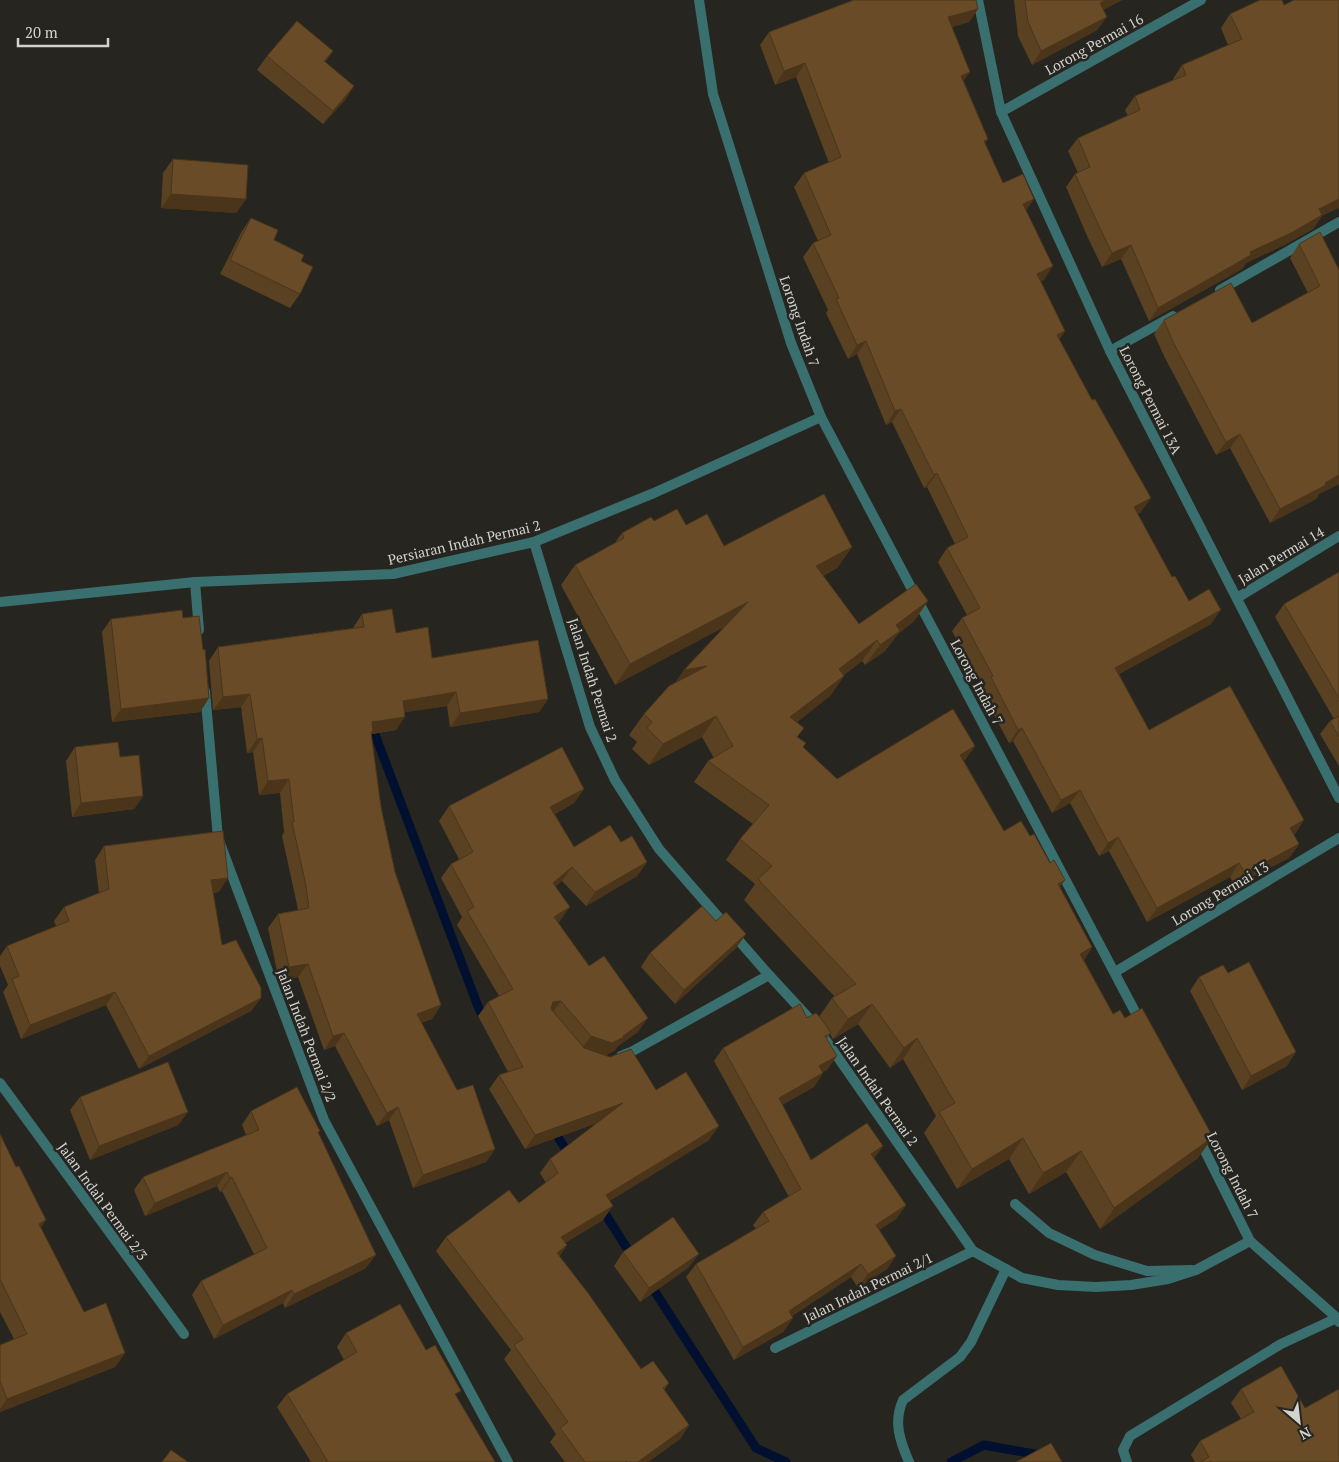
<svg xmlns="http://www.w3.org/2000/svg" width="1339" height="1462" viewBox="0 0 1339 1462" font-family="'PT Serif',serif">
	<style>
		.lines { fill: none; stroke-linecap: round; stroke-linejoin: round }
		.stream { stroke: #01102e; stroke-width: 9 }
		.lane { stroke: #3a6f6f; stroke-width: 10 }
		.street { stroke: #3a6f6f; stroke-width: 10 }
		.wall { fill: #5a4122 }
		.shaded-wall { fill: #4a351b }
		.building { fill: #694c27; stroke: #4a351b }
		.labels { text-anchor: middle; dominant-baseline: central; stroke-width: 5; stroke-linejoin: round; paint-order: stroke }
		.street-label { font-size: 14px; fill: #d2d2cf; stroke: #262520 }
	</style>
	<rect width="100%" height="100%" fill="#262520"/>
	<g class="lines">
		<!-- stream -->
		<g class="stream">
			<path d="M 371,724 L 479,1009 L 487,1022"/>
			<path d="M 553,1129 L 571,1158"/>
			<path d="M 601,1207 L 633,1258"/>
			<path d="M 648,1281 L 756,1448 L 786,1462"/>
			<path d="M 951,1462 L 984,1445 L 1051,1457 L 1055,1462"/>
		</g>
		<!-- lane -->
		<path class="lane" d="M 1015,1204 L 1049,1233 L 1095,1255 L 1147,1271 L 1192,1270"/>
		<!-- street -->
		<g class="street">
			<path d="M 699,0 L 713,94 L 791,343 L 821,417 L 1141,1023"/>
			<path d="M 978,0 L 1001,112 L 1110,351 L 1339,798"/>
			<path d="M 1001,112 L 1201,0"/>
			<path d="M 1220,290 L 1339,222"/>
			<path d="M 1110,351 L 1173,316"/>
			<path d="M 534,542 L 590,727 L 615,780 L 659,849 L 769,975 L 817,1027"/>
			<path d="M 195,582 L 199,630"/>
			<path d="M 1237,598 L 1339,536"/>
			<path d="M 0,602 L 195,582 L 393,574 L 534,542 L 654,493 L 821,417"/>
			<path d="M 205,691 L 218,838 L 324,1120 L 508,1462"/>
			<path d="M 1115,972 L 1339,838"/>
			<path d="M 825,1039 L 973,1251 L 1022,1278 L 1058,1285 L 1096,1287 L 1131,1285 L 1168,1279 L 1196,1270 L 1250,1241"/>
			<path d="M 621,1056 L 631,1052 L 769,975"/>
			<path d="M 0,1083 L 184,1334"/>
			<path d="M 1198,1137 L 1250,1241 L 1337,1318 L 1339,1322"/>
			<path d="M 775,1348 L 973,1251"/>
			<path d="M 909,1462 C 900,1441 893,1422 903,1400 L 960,1357 L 971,1342 L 1006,1269"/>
			<path d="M 1127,1462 L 1123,1450 L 1130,1436 L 1281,1344 L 1337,1318"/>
		</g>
	</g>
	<!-- wall -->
	<g class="wall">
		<path d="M 851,0 L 976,0 L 978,9 L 969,22 L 952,27 L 964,81 L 988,139 L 985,143 L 1003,183 L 1034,199 L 1026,210 L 1044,280 L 1041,281 L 1065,331 L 1059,340 L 1141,512 L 1137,514 L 1172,577 L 1189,601 L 1211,624 L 1119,674 L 1149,730 L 1304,820 L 1294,835 L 1299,844 L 1289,858 L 1235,886 L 1230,877 L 1147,922 L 1109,851 L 1099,856 L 1070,803 L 1052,813 L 1013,741 L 1009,743 L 981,691 L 983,688 L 952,631 L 962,618 L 967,615 L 938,562 L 947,548 L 955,544 L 927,487 L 924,488 L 892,422 L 886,425 L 857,354 L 848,359 L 826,313 L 828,310 L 803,257 L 813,243 L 818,241 L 794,187 L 804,173 L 829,163 L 796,77 L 775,85 L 760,45 L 769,32 L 851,1 Z"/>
		<path d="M 1014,0 L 1122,0 L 1103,10 L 1097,30 L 1032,65 L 1018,36 Z"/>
		<path d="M 1284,5 L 1322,216 L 1313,229 L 1284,245 L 1246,263 L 1242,269 L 1149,321 L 1121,259 L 1102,267 L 1088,238 L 1066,187 L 1075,174 L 1078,173 L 1068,151 L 1078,138 L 1128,116 L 1125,110 L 1135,96 L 1173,80 L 1173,79 L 1182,65 L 1228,45 L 1221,28 L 1230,14 Z"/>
		<path d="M 333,51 L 325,62 L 354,86 L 345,100 L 323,124 L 257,70 L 267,56 Z"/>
		<path d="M 173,159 L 246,199 L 236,213 L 161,208 L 163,173 Z"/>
		<path d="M 251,218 L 274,240 L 301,261 L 300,294 L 290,308 L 220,274 L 242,231 Z"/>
		<path d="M 1299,244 L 1339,270 L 1339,484 L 1319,494 L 1316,499 L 1270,523 L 1230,448 L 1216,455 L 1164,356 L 1154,334 L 1164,320 L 1252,323 L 1308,293 L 1290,258 Z"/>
		<path d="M 654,521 L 686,525 L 724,546 L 852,547 L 837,568 L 823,576 L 859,624 L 928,601 L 914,621 L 898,634 L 885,651 L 865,665 L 862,661 L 844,675 L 844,676 L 830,696 L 797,722 L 798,737 L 803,747 L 837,779 L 975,746 L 964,761 L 1004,831 L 1060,887 L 1092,947 L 1084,960 L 1113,1014 L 1198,1158 L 1100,1229 L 1066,1172 L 1029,1194 L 1009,1159 L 957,1189 L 924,1133 L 936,1116 L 903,1059 L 890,1068 L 858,1024 L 833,1039 L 830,1034 L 827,1039 L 827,1070 L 822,1072 L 823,1073 L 814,1087 L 782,1104 L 811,1160 L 883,1146 L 874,1158 L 906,1205 L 896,1219 L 879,1230 L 896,1256 L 887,1269 L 858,1288 L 851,1277 L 792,1316 L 793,1318 L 783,1332 L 734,1360 L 686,1277 L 696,1264 L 756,1229 L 753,1225 L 763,1212 L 789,1197 L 714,1061 L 723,1048 L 807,1018 L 819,1017 L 832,998 L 835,997 L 744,900 L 755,884 L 726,860 L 740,839 L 753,824 L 694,782 L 708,761 L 714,758 L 702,737 L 649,765 L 632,749 L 637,742 L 629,735 L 644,714 L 675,683 L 684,670 L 724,627 L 615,685 L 561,585 L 575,565 L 614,544 L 622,533 Z"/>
		<path d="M 1339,572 L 1339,766 L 1320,734 L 1330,721 L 1334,719 L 1275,617 L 1284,604 Z"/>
		<path d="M 362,614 L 396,633 L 432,658 L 548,699 L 539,712 L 450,727 L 447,706 L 405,712 L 396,730 L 372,734 L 371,735 L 381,807 L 395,872 L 441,1005 L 432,1019 L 421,1023 L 457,1090 L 495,1149 L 486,1162 L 413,1188 L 389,1120 L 377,1126 L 335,1046 L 324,1050 L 298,977 L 279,981 L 268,928 L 278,914 L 298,910 L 296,900 L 282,836 L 284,832 L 280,793 L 259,795 L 253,752 L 247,753 L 241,707 L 213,710 L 209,661 L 218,647 L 353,628 Z"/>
		<path d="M 183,618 L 209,698 L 200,712 L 112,722 L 102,632 L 111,619 Z"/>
		<path d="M 75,747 L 120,757 L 143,796 L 134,809 L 72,817 L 66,761 Z"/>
		<path d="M 584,789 L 574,803 L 555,814 L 574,847 L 621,842 L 647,862 L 637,876 L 586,906 L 562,881 L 555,886 L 560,921 L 558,923 L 638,1032 L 618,1046 L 614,1051 L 606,1055 L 656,1090 L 709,1140 L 610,1200 L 603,1220 L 565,1243 L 567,1245 L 559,1256 L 641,1369 L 669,1383 L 664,1390 L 689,1425 L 680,1439 L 648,1462 L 565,1462 L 550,1442 L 556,1434 L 504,1359 L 511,1350 L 436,1251 L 446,1237 L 519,1203 L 546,1183 L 540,1173 L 550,1159 L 597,1123 L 525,1149 L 489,1089 L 499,1075 L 508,1072 L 478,1016 L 488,1002 L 499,996 L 457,925 L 462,917 L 441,878 L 451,864 L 459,859 L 439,821 L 449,806 Z"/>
		<path d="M 104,846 L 219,892 L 213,893 L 222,945 L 261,998 L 251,1011 L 139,1069 L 106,1005 L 21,1039 L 3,992 L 8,985 L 0,966 L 0,956 L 7,946 L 56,926 L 54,921 L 64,907 L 99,894 L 95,860 Z"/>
		<path d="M 716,921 L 746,934 L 736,948 L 675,1004 L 641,967 L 650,953 Z"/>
		<path d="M 1228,973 L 1287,1066 L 1242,1090 L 1190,991 L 1199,977 Z"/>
		<path d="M 80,1097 L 188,1112 L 178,1125 L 90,1160 L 70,1110 Z"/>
		<path d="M 251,1111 L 320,1131 L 318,1134 L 366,1268 L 285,1308 L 283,1303 L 214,1339 L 192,1295 L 201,1281 L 254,1254 L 222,1191 L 220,1192 L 217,1186 L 145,1216 L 134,1190 L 143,1177 L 246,1135 L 242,1125 Z"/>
		<path d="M 0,1134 L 41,1228 L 84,1312 L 125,1353 L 115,1367 L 0,1412 L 0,1345 L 14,1339 L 0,1312 Z"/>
		<path d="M 623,1252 L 689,1267 L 640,1302 L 614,1266 Z"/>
		<path d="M 346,1333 L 426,1350 L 457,1397 L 495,1462 L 311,1462 L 277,1407 L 287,1394 L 344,1360 L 337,1347 Z"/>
		<path d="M 1241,1389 L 1305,1408 L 1339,1462 L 1195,1462 L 1191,1455 L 1200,1441 L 1241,1419 L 1231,1403 Z"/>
	</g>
	<!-- shaded-wall -->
	<g class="shaded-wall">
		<path d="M 1106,0 L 1122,0 L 1090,17 L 1100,3 Z"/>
		<path d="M 978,9 L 969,22 L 939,30 L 948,17 Z"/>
		<path d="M 1107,17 L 1097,30 L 1032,65 L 1041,51 Z"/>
		<path d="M 805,63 L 796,77 L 775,85 L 784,71 Z"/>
		<path d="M 970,72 L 960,86 L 961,76 Z"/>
		<path d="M 354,86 L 345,100 L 323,124 L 333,111 Z"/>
		<path d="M 171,194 L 246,199 L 236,213 L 161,208 Z"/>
		<path d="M 1034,199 L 1025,212 L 1023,204 Z"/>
		<path d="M 1339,199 L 1339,208 L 1322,216 L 1313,229 L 1284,245 L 1246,263 L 1242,269 L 1149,321 L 1158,308 L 1319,209 Z"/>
		<path d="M 1131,245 L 1121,259 L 1102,267 L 1112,253 Z"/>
		<path d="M 1053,266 L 1044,280 L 1028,288 L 1037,274 Z"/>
		<path d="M 1065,331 L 1056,344 L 1057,335 Z"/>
		<path d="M 866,341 L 857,354 L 848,359 L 857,345 Z"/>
		<path d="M 901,409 L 892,422 L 886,425 L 895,411 Z"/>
		<path d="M 1240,434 L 1230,448 L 1216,455 L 1226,442 Z"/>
		<path d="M 937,473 L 927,487 L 924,488 L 934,475 Z"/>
		<path d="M 1339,475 L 1339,484 L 1319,494 L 1316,499 L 1270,523 L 1280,509 Z"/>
		<path d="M 1151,498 L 1141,512 L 1124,521 L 1134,507 Z"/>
		<path d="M 852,547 L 837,568 L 801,587 L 816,566 Z"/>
		<path d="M 928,601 L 914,621 L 898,634 L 885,651 L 865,665 L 880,645 L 896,625 Z"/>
		<path d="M 748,602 L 733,622 L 615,685 L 630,664 Z"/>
		<path d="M 1221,610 L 1211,624 L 1106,681 L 1115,668 Z"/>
		<path d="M 877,640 L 862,661 L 825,689 L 839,669 Z"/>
		<path d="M 707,666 L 670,691 L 684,670 Z"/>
		<path d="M 844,676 L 830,696 L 776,738 L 790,717 Z"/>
		<path d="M 456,692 L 447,706 L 394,714 L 403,701 Z"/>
		<path d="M 250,694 L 241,707 L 213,710 L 223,697 Z"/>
		<path d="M 209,698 L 200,712 L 112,722 L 121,709 Z"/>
		<path d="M 548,699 L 539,712 L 450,727 L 460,713 Z"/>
		<path d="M 716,716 L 702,737 L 649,765 L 663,744 Z"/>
		<path d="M 405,717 L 396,730 L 372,734 L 364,746 L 372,722 Z"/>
		<path d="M 1022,728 L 1013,741 L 1009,743 L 1018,730 Z"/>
		<path d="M 262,738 L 253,752 L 247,753 L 257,739 Z"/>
		<path d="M 975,746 L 960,766 L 960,755 Z"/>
		<path d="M 289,779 L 280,793 L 259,795 L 268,781 Z"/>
		<path d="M 584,789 L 574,803 L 541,821 L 550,807 Z"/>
		<path d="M 1080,790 L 1070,803 L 1052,813 L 1061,800 Z"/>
		<path d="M 143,796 L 134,809 L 72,817 L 81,803 Z"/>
		<path d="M 1304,820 L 1295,834 L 1281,841 L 1290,828 Z"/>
		<path d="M 1118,837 L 1109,851 L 1099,856 L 1108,843 Z"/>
		<path d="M 1299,844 L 1289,858 L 1235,886 L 1245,873 Z"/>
		<path d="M 647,862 L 637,876 L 586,906 L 595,892 Z"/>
		<path d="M 1239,863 L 1230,877 L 1147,922 L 1157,908 Z"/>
		<path d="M 572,867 L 562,881 L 543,897 L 553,883 Z"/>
		<path d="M 228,878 L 219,892 L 201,894 L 211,880 Z"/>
		<path d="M 1065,880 L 1050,900 L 1058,884 Z"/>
		<path d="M 570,907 L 560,921 L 544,931 L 554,917 Z"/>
		<path d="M 746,934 L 736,948 L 675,1004 L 684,990 Z"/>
		<path d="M 1092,947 L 1078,968 L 1080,954 Z"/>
		<path d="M 308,964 L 298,977 L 279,981 L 289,967 Z"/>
		<path d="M 115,992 L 106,1005 L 21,1039 L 30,1025 Z"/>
		<path d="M 261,998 L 251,1011 L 139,1069 L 149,1056 Z"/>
		<path d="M 561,1001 L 551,1015 L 543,1016 L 553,1002 Z"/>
		<path d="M 872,1004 L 858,1024 L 833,1039 L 848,1019 Z"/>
		<path d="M 441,1005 L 432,1019 L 407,1028 L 417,1014 Z"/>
		<path d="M 648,1018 L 638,1032 L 618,1046 L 614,1051 L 602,1057 L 581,1050 L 591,1036 L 623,1036 Z"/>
		<path d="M 344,1033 L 335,1046 L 324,1050 L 333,1036 Z"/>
		<path d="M 917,1038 L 903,1059 L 890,1068 L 904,1048 Z"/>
		<path d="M 1296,1052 L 1287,1066 L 1242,1090 L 1251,1076 Z"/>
		<path d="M 837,1056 L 827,1070 L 809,1079 L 819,1066 Z"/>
		<path d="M 823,1073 L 814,1087 L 770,1112 L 779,1098 Z"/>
		<path d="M 623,1103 L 614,1117 L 525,1149 L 535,1135 Z"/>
		<path d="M 398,1107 L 389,1120 L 377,1126 L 387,1113 Z"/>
		<path d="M 188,1112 L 178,1125 L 90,1160 L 99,1146 Z"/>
		<path d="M 719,1126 L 709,1140 L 597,1209 L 606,1195 Z"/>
		<path d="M 1213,1137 L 1198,1158 L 1100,1229 L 1114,1208 Z"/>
		<path d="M 1023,1138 L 1009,1159 L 957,1189 L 972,1169 Z"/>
		<path d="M 883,1146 L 873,1160 L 871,1154 Z"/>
		<path d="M 495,1149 L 486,1162 L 413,1188 L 423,1175 Z"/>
		<path d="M 1081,1151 L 1066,1172 L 1029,1194 L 1043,1173 Z"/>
		<path d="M 227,1172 L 217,1186 L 145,1216 L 155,1203 Z"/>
		<path d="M 232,1177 L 222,1191 L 220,1192 L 230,1178 Z"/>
		<path d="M 906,1205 L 896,1219 L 867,1238 L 876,1225 Z"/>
		<path d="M 613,1206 L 603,1220 L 551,1251 L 561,1237 Z"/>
		<path d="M 46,1220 L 37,1234 L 39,1224 Z"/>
		<path d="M 567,1245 L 558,1259 L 557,1253 Z"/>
		<path d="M 699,1254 L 689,1267 L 640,1302 L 649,1288 Z"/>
		<path d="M 376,1255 L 366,1268 L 285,1308 L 294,1294 Z"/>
		<path d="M 896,1256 L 887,1269 L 858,1288 L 868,1274 Z"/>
		<path d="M 861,1264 L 851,1277 L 779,1324 L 789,1311 Z"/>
		<path d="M 292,1290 L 283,1303 L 214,1339 L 223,1325 Z"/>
		<path d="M 793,1318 L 783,1332 L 734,1360 L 743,1347 Z"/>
		<path d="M 125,1353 L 115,1367 L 0,1412 L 0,1409 L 7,1399 Z"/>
		<path d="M 689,1425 L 680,1439 L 648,1462 L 638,1462 Z"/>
	</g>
	<!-- building -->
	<g class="building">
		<path d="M 854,0 L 976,0 L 978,9 L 948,17 L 970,72 L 961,76 L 988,139 L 984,141 L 1003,183 L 1023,174 L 1034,199 L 1023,204 L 1053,266 L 1037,274 L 1065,331 L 1057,335 L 1092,400 L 1095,399 L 1151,498 L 1134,507 L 1172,577 L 1175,576 L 1189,601 L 1209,589 L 1221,610 L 1115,668 L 1149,730 L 1230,686 L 1304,820 L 1290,828 L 1299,844 L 1245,873 L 1239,863 L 1157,908 L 1118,837 L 1108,843 L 1080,790 L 1061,800 L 1022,728 L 1018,730 L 991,677 L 993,676 L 962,618 L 980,608 L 947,548 L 968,537 L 937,473 L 934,475 L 901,409 L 895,411 L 866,341 L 857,345 L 836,299 L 839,298 L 813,243 L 831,235 L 804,173 L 841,157 L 805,63 L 784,71 L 769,32 Z"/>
		<path d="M 1025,0 L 1106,0 L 1100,3 L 1107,17 L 1041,51 L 1028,22 Z"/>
		<path d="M 1260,0 L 1282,0 L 1284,5 L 1294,0 L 1339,0 L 1339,199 L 1319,209 L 1322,215 L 1293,232 L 1250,252 L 1251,255 L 1158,308 L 1131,245 L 1112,253 L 1098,224 L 1075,174 L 1090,167 L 1078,138 L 1140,110 L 1135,96 L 1186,75 L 1182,65 L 1242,39 L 1230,14 Z"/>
		<path d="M 297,21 L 333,51 L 324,61 L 354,86 L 333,111 L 267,56 Z"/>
		<path d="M 173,159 L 248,165 L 246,199 L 171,194 Z"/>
		<path d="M 251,218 L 278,230 L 274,240 L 304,255 L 301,261 L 313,267 L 300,294 L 230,260 Z"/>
		<path d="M 1320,232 L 1339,270 L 1339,475 L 1325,483 L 1326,485 L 1280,509 L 1240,434 L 1226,442 L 1173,342 L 1164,320 L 1231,283 L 1252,323 L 1320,286 L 1299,244 Z"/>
		<path d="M 824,494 L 852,547 L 816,566 L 859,624 L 916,584 L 928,601 L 896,625 L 900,631 L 880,645 L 877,640 L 839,669 L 844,676 L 790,717 L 804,728 L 797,737 L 806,743 L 803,747 L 837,779 L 953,709 L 975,746 L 960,755 L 1004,831 L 1021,821 L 1030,836 L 1034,834 L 1050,863 L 1054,860 L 1065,880 L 1058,884 L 1092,947 L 1080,954 L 1113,1014 L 1120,1010 L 1125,1018 L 1142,1008 L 1213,1137 L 1114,1208 L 1081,1151 L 1043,1173 L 1023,1138 L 972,1169 L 939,1112 L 955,1103 L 917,1038 L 904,1048 L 872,1004 L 848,1019 L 832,998 L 856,984 L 758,879 L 772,866 L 740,839 L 769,805 L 708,761 L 733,746 L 716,716 L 663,744 L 647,728 L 652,722 L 644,714 L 669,686 L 707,666 L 684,670 L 748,602 L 630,664 L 575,565 L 624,538 L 622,533 L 651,517 L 654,521 L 677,509 L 686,525 L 707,514 L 724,546 Z"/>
		<path d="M 1339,572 L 1339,698 L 1284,604 Z"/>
		<path d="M 392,609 L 396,633 L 428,627 L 432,658 L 538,640 L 548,699 L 460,713 L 456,692 L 403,701 L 405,717 L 372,722 L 373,732 L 371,732 L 381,807 L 395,872 L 441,1005 L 417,1014 L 457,1090 L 473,1085 L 495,1149 L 423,1175 L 398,1107 L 387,1113 L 344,1033 L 333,1036 L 308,964 L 289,967 L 278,914 L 309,908 L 306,886 L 292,822 L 294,822 L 289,779 L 268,781 L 262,738 L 257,739 L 250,694 L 223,697 L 218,647 L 364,627 L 362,614 Z"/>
		<path d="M 182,610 L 183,618 L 199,616 L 203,650 L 205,649 L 209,698 L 121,709 L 111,619 Z"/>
		<path d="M 1339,716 L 1339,737 L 1330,721 Z"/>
		<path d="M 118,742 L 120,757 L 139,755 L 143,796 L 81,803 L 75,747 Z"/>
		<path d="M 562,747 L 584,789 L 550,807 L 574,847 L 610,825 L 621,842 L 632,836 L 647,862 L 595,892 L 572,867 L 553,883 L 570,907 L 554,917 L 589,966 L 604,956 L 648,1018 L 623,1036 L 624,1037 L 612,1043 L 591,1036 L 561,1001 L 553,1002 L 551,1009 L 584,1048 L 610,1057 L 631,1049 L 656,1090 L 686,1072 L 719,1126 L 606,1195 L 613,1206 L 561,1237 L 567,1245 L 557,1253 L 588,1293 L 641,1369 L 653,1361 L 669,1383 L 663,1388 L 689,1425 L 638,1462 L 627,1462 L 626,1461 L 625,1462 L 585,1462 L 560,1428 L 568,1422 L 514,1345 L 523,1339 L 446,1237 L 509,1190 L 519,1203 L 558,1173 L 550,1159 L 623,1103 L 535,1135 L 499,1075 L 523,1067 L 488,1002 L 513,989 L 467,911 L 474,907 L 451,864 L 473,852 L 449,806 Z"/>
		<path d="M 223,831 L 228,878 L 211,880 L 222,945 L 236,940 L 261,988 L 261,998 L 149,1056 L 115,992 L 30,1025 L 12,979 L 19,976 L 7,946 L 69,921 L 64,907 L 109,889 L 104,846 Z"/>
		<path d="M 702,906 L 716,921 L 726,912 L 746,934 L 684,990 L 650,953 Z"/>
		<path d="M 1249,962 L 1296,1052 L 1251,1076 L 1199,977 L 1223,965 L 1228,973 Z"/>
		<path d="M 800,1004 L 807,1018 L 816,1013 L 822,1020 L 831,1033 L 825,1036 L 837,1056 L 819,1066 L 823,1073 L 779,1098 L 811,1160 L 867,1123 L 883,1146 L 871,1154 L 906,1205 L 876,1225 L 896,1256 L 868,1274 L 861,1264 L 789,1311 L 793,1318 L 743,1347 L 696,1264 L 769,1221 L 763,1212 L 801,1189 L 723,1048 Z"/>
		<path d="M 168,1062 L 188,1112 L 99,1146 L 80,1097 Z"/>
		<path d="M 297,1087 L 320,1131 L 318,1132 L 376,1255 L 294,1294 L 292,1290 L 223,1325 L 201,1281 L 267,1248 L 232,1177 L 230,1178 L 227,1172 L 155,1203 L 143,1177 L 259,1130 L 251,1111 Z"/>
		<path d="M 0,1134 L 16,1167 L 19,1166 L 46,1220 L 39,1224 L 84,1312 L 106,1303 L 125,1353 L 7,1399 L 0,1381 L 0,1345 L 27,1334 L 0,1279 Z"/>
		<path d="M 673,1217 L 699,1254 L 649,1288 L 623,1252 Z"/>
		<path d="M 400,1304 L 426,1350 L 435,1345 L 461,1391 L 455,1394 L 495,1462 L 328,1462 L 287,1394 L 357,1352 L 346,1333 Z"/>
		<path d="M 1281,1366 L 1305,1408 L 1339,1389 L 1339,1462 L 1200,1462 L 1209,1457 L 1200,1441 L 1254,1412 L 1241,1389 Z"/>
		<path d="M 1051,1443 L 1062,1462 L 1016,1462 Z"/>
		<path d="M 171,1450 L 188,1462 L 162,1462 Z"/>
	</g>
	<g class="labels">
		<!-- street labels -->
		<g class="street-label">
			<text transform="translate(1094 44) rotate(-29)">Lorong Permai 16</text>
			<text transform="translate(800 321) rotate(71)">Lorong Indah 7</text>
			<text transform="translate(1151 400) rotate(63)">Lorong Permai 13A</text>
			<text transform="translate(464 542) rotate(-13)">Persiaran Indah Permai 2</text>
			<text transform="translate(1281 555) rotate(-31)">Jalan Permai 14</text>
			<text transform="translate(593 680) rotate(72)">Jalan Indah Permai 2</text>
			<text transform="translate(977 682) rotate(62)">Lorong Indah 7</text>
			<text transform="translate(1220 893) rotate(-31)">Lorong Permai 13</text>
			<text transform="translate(307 1035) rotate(69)">Jalan Indah Permai 2/2</text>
			<text transform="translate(878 1091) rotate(55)">Jalan Indah Permai 2</text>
			<text transform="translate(1233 1175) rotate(63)">Lorong Indah 7</text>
			<text transform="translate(103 1201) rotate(54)">Jalan Indah Permai 2/3</text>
			<text transform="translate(868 1287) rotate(-26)">Jalan Indah Permai 2/1</text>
		</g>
	</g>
	<!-- north arrow -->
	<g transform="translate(1299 1422) rotate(152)" stroke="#262520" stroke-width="4" paint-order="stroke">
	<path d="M0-4L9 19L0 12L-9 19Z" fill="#d2d2cf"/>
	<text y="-8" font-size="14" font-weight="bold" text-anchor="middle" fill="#d2d2cf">N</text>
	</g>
	<!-- scale -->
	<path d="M18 38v8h90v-8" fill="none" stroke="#d2d2cf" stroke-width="2.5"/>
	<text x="25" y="38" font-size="15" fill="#d2d2cf" stroke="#262520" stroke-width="4" paint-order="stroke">20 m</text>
</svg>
